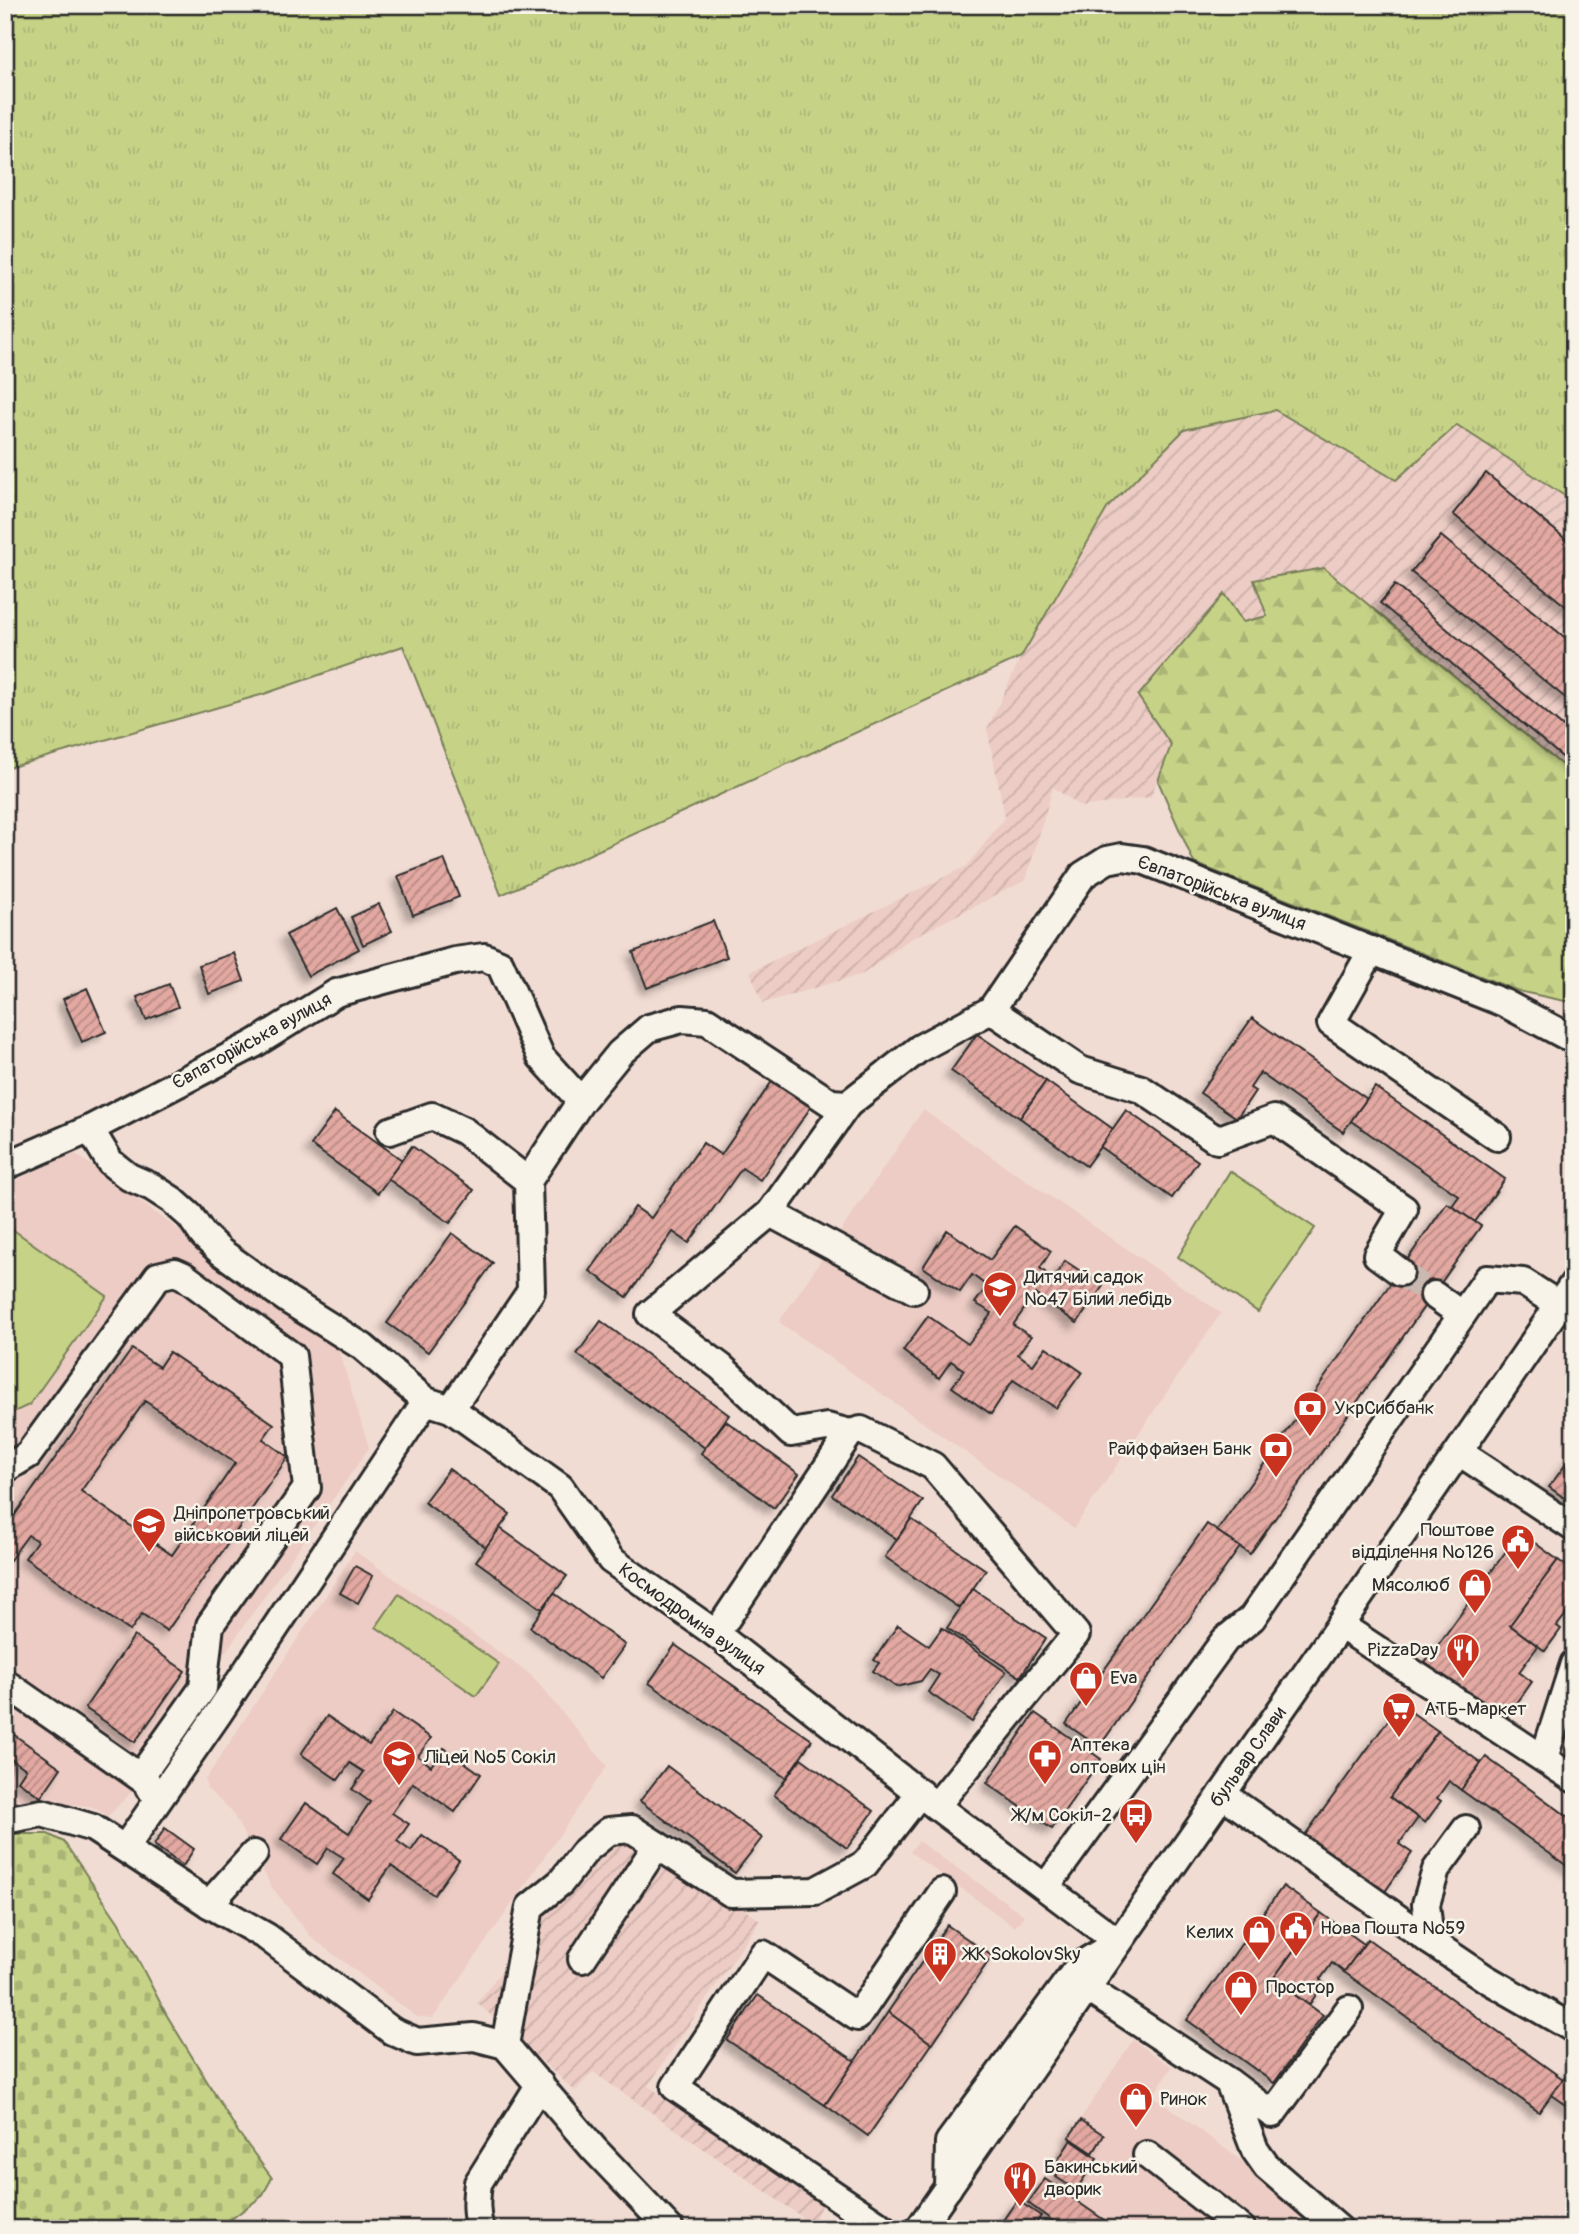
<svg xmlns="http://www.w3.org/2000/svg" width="1579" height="2234" viewBox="0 0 1579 2234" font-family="Pangolin,sans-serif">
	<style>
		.built { fill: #ecccc4 }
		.industrial { fill: url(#industrial-furrows) }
		.grass { fill: url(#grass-tufts); stroke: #787f59; stroke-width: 2 }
		.forest { fill: url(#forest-firs); stroke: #787f59; stroke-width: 2 }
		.cemetery { fill: url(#cemetery-stones); stroke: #787f59; stroke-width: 2 }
		.park { fill: #c6d387; stroke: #787f59; stroke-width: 2 }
		.building { fill: url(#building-hatch); stroke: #2b2b2b; stroke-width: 2; fill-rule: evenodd; filter: url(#shadow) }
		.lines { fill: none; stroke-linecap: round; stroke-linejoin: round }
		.minor-tunnel { stroke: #c9b9b1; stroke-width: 26; stroke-dasharray: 26 13; stroke-linecap: butt }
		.minor-casing { stroke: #2b2b2b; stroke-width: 32 }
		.minor { stroke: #f7f3e8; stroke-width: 26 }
		.labels { text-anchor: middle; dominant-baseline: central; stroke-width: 5; stroke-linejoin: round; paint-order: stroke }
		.street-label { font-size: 19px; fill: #2b2b2b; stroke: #f7f3e8 }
		.poi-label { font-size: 19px; fill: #2b2b2b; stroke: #f7f3e8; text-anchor: start }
	</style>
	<defs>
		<pattern id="industrial-furrows" width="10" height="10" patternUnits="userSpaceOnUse" patternTransform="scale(1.75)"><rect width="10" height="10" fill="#ecccc4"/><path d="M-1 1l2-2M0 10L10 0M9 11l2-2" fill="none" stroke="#cbafa9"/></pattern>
		<pattern id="grass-tufts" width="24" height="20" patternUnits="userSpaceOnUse" patternTransform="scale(1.75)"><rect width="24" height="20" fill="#c6d387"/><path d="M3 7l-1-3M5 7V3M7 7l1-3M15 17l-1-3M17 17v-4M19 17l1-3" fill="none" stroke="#aab575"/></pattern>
		<pattern id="forest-firs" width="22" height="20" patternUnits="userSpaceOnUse" patternTransform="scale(1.75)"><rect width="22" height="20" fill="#c6d387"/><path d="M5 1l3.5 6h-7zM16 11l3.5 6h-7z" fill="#aab575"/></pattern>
		<pattern id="cemetery-stones" width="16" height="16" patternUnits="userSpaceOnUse" patternTransform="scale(1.75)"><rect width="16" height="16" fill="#c6d387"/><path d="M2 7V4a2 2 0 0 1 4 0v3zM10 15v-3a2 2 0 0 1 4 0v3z" fill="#aab575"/></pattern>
		<pattern id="building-hatch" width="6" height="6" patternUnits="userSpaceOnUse" patternTransform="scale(1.75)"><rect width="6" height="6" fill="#e2a8a1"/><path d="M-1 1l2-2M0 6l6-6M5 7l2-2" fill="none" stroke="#b78983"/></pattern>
		<filter id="shadow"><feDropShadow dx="-6" dy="6" stdDeviation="3.5" flood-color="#0004"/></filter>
	</defs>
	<rect width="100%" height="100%" fill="#f1dcd3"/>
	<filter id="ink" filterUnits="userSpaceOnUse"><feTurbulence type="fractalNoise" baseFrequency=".0143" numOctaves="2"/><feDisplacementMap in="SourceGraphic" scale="14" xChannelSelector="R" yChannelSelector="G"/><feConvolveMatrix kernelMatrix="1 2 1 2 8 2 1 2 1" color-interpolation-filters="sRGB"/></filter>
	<g filter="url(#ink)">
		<!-- built -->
		<g class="built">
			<path d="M 923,1110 L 1221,1313 L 1074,1528 L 779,1322 Z"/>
			<path d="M 73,1152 L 338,1347 L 369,1448 L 219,1661 L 162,1764 L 161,1775 L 136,1787 L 108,1816 L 90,1806 L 5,1799 L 5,1186 Z"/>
			<path d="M 355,1551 L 531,1675 L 607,1766 L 433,2018 L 417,2017 L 312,1938 L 271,1886 L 231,1810 L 207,1789 L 205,1780 Z"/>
			<path d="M 918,1841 L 1024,1915 L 1015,1927 L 910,1852 Z"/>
			<path d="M 1133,2040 L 1172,2067 L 1153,2095 L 1243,2162 L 1318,2229 L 1059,2229 L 1023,2205 Z"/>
		</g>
		<!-- industrial -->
		<g class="industrial">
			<path d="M 1275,410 L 1396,480 L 1457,425 L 1574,502 L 1574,775 L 1324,568 L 1254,580 L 1267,616 L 1243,622 L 1225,595 L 1151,797 L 1081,807 L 1053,787 L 1026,880 L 910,939 L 863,974 L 763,1003 L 750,972 L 967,866 L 1005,817 L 987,729 L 1021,657 L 1108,507 L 1184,430 Z"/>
			<path d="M 616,1821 L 760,1920 L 648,2086 L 823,2202 L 812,2224 L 593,2072 L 575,2091 L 477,2003 Z"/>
		</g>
		<!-- grass -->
		<path class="grass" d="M 5,5 L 1574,5 L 1574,502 L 1457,425 L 1396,480 L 1275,410 L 1184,430 L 1108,507 L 1021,657 L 501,895 L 403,646 L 264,694 L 5,769 Z"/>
		<!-- forest -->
		<path class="forest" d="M 1324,568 L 1574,775 L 1574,1003 L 1518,991 L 1194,863 L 1158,781 L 1171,745 L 1138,696 L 1224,594 L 1243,622 L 1267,616 L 1254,580 Z"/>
		<!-- cemetery -->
		<path class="cemetery" d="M 9,1834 L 48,1834 L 64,1842 L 119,1923 L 166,2014 L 238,2132 L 272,2178 L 262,2196 L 218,2229 L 5,2229 L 5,1837 Z"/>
		<!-- park -->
		<g class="park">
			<path d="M 1230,1171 L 1315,1228 L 1258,1312 L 1178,1257 Z"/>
			<path d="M 5,1224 L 107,1296 L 29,1405 L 5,1416 Z"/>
			<path d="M 399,1594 L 499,1664 L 476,1696 L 376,1627 Z"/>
		</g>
		<!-- building -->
		<g class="building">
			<path d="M 1486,473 L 1574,546 L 1574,613 L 1453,514 Z"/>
			<path d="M 1441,536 L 1574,645 L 1574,705 L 1411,572 Z"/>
			<path d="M 1395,585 L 1574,736 L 1574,767 L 1380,603 Z"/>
			<path d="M 444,859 L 459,897 L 413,915 L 398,876 Z"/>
			<path d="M 379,904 L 392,931 L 363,945 L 351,917 Z"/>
			<path d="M 337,908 L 359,949 L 308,976 L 286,935 Z"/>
			<path d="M 713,921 L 727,957 L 647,988 L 633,952 Z"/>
			<path d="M 234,953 L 244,981 L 209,994 L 199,965 Z"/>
			<path d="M 169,984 L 178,1007 L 146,1020 L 137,997 Z"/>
			<path d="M 87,988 L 106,1032 L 82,1042 L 63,999 Z"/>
			<path d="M 1252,1018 L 1367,1099 L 1343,1132 L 1260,1073 L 1250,1088 L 1255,1091 L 1237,1118 L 1200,1093 Z"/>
			<path d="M 977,1034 L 1046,1081 L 1020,1118 L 951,1071 Z"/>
			<path d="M 773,1080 L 811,1107 L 760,1180 L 742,1168 L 689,1243 L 673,1232 L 627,1297 L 590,1271 L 635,1207 L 651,1218 L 703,1143 L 721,1155 Z"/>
			<path d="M 1046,1081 L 1113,1129 L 1086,1166 L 1020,1118 Z"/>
			<path d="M 1375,1087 L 1505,1179 L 1475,1222 L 1452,1206 L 1459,1196 L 1351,1121 Z"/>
			<path d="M 1126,1110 L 1198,1161 L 1172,1198 L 1100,1147 Z"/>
			<path d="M 335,1112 L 402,1160 L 378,1193 L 311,1145 Z"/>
			<path d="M 412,1146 L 474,1190 L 450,1223 L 388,1179 Z"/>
			<path d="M 1447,1203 L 1481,1226 L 1250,1554 L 1217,1531 Z"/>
			<path d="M 1015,1226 L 1051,1251 L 1040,1268 L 1053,1279 L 1065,1261 L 1103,1286 L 1077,1323 L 1035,1294 L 1013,1325 L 1031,1336 L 1018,1354 L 1033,1365 L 1046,1347 L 1082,1372 L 1056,1408 L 1013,1380 L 991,1414 L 952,1387 L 964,1370 L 951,1361 L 939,1378 L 903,1351 L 928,1316 L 968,1344 L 992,1313 L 975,1303 L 987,1286 L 972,1275 L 960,1292 L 923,1267 L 947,1230 L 990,1260 Z"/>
			<path d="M 452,1233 L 493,1263 L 428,1352 L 387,1323 Z"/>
			<path d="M 601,1321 L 729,1415 L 705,1448 L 577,1354 Z"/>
			<path d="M 132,1349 L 159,1367 L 169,1352 L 274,1424 L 263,1439 L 288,1457 L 167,1631 L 142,1614 L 130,1631 L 25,1558 L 37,1541 L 28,1535 L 5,1567 L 5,1534 L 12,1524 L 10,1522 ZM 145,1401 L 235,1463 L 172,1555 L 81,1491 Z"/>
			<path d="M 726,1421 L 799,1474 L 774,1508 L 701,1453 Z"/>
			<path d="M 1574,1453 L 1574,1505 L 1549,1487 Z"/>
			<path d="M 858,1457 L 923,1501 L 897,1539 L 832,1495 Z"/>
			<path d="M 449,1469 L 510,1514 L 486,1547 L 424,1502 Z"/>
			<path d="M 911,1519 L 986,1570 L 959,1608 L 885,1557 Z"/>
			<path d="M 1207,1524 L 1240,1547 L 1099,1747 L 1066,1724 Z"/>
			<path d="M 500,1528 L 567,1576 L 542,1609 L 476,1561 Z"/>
			<path d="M 1520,1532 L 1558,1560 L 1510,1625 L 1538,1646 L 1519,1672 L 1532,1682 L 1504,1721 L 1425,1663 Z"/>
			<path d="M 1558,1560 L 1574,1571 L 1574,1612 L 1570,1609 L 1557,1626 L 1561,1629 L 1545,1651 L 1510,1625 Z"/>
			<path d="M 355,1566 L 373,1576 L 358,1603 L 340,1593 Z"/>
			<path d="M 973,1589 L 1046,1638 L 1020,1677 L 947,1628 Z"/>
			<path d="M 554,1593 L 625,1645 L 601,1678 L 530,1627 Z"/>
			<path d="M 898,1625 L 929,1646 L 942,1628 L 1006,1672 L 972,1722 L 928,1692 L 939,1675 L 930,1669 L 921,1681 L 896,1687 L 873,1671 L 879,1663 L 874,1660 Z"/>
			<path d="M 134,1636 L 185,1671 L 135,1742 L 85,1708 Z"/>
			<path d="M 675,1645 L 812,1740 L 786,1778 L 649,1683 Z"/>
			<path d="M 1400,1704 L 1438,1731 L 1390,1797 L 1418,1818 L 1399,1844 L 1412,1853 L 1384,1893 L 1305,1835 Z"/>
			<path d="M 393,1712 L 431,1738 L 418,1756 L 431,1766 L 444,1748 L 481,1774 L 455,1812 L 413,1783 L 392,1813 L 409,1824 L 397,1841 L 411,1851 L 422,1835 L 459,1860 L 434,1895 L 391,1866 L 368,1899 L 333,1874 L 344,1858 L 328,1848 L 317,1864 L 281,1839 L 306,1803 L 349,1833 L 370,1802 L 352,1789 L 364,1772 L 350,1763 L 338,1780 L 301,1754 L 327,1716 L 369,1745 Z"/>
			<path d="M 1035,1713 L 1101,1759 L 1052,1829 L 987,1783 Z"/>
			<path d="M 6,1729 L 61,1768 L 41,1797 L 18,1781 L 26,1769 L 5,1755 Z"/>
			<path d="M 1438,1731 L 1481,1763 L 1461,1790 L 1449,1781 L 1437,1798 L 1441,1801 L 1425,1823 L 1390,1797 Z"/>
			<path d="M 1486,1757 L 1574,1821 L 1574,1871 L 1461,1790 Z"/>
			<path d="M 801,1758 L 874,1811 L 847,1848 L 774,1795 Z"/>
			<path d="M 667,1766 L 762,1838 L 735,1873 L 640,1801 Z"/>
			<path d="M 165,1828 L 194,1849 L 183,1866 L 154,1845 Z"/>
			<path d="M 1283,1886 L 1321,1913 L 1273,1979 L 1323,2015 L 1274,2083 L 1187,2020 Z"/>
			<path d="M 1321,1913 L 1364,1944 L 1344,1972 L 1332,1963 L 1320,1980 L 1324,1983 L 1309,2005 L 1273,1979 Z"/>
			<path d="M 947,1925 L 992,1956 L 932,2044 L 888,2012 Z"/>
			<path d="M 1368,1939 L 1563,2079 L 1539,2112 L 1344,1972 Z"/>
			<path d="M 758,1995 L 855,2061 L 825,2105 L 727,2040 Z"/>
			<path d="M 888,2012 L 932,2044 L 868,2136 L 825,2105 Z"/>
			<path d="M 1574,2064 L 1574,2111 L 1551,2095 Z"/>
			<path d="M 1081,2120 L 1104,2135 L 1093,2153 L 1069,2137 Z"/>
			<path d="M 1071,2140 L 1097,2158 L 1076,2190 L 1056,2177 L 1062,2167 L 1056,2163 Z"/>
			<path d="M 1045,2179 L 1117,2229 L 1064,2229 L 1028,2203 Z"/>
			<path d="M 1017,2200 L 1041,2216 L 1032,2229 L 997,2229 Z"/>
		</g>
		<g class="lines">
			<!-- minor-tunnel -->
			<path class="minor-tunnel" d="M 1400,1272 L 1434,1295"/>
			<!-- minor casing -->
			<g class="minor-casing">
				<g id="minor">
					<path d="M 1372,950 L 1331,1023 L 1497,1137"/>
					<path d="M 991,1010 L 1080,1070 L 1141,1089 L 1217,1140 L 1274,1119 L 1404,1209 L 1377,1255 L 1400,1272"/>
					<path d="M 848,1104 L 770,1213 L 650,1314 L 721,1367 L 791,1433 L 827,1427 L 850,1433"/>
					<path d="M 90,1129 L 110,1162 L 129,1177 L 152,1187 L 172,1200 L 190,1216 L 203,1235 L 221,1252 L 288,1300 L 363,1347 L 426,1401 L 451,1409 L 560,1487 L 611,1560 L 716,1634 L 936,1806 L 1118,1942 L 1079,1966 L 949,2142 L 948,2188"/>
					<path d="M 390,1131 L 432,1116 L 464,1131 L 528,1181"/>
					<path d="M 5,1166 L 90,1129 L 254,1044 L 336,993 L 455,961 L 484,957 L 500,964 L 541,1057 L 581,1101 L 620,1053 L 649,1028 L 682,1019 L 707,1021 L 831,1103 L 848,1104 L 920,1048 L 991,1010 L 1083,875 L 1107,860 L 1122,857 L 1143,860 L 1504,1003 L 1574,1040"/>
					<path d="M 770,1213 L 914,1290"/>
					<path d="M 1434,1295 L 1462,1315"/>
					<path d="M 451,1409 L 531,1291 L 528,1181 L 581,1101"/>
					<path d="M 1459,1452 L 1574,1528"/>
					<path d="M 5,1469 L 28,1455 L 158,1276 L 175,1272 L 184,1276 L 292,1356 L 307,1488 L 210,1625 L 203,1688 L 140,1777"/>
					<path d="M 1340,1625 L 1574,1779"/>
					<path d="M 716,1634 L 850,1433 L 861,1430 L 933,1466 L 1076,1634 L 936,1806"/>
					<path d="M 5,1683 L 147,1782 L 149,1788"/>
					<path d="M 1544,1758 L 1574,1664"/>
					<path d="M 1222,1794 L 1430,1941 L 1485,1978 L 1574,2029"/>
					<path d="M 5,1820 L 42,1813 L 93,1828 L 209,1904 L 267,1937 L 392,2031 L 417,2042 L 474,2037 L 505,2045 L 594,2149 L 670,2229"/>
					<path d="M 125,1848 L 218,1714 L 426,1401"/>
					<path d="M 1046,1887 L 1225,1640 L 1252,1618 L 1487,1279 L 1523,1282 L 1559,1305"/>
					<path d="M 209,1904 L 254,1854"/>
					<path d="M 1430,1941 L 1426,1904 L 1436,1870 L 1466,1829"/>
					<path d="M 582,1959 L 657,1845"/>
					<path d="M 1086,1988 L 1229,2082 L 1272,2114 L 1349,2009"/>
					<path d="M 505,2045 L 530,1907 L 561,1882 L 586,1850 L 609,1831 L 632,1829 L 731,1893 L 815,1891 L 865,1864 L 920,1793"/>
					<path d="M 1229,2082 L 1255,2150 L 1267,2167 L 1339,2229"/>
					<path d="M 1147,2155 L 1242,2229"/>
					<path d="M 480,2229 C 475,2213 476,2199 478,2183 L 540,2084"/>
					<path d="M 885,2229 L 675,2087 L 763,1954 L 857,2017 L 942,1892"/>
					<path d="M 919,2229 L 1340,1625 L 1574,1283"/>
				</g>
			</g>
			<!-- minor -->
			<use href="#minor" class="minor"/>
		</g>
	</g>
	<!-- icons -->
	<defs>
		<g id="school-pin" transform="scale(1.75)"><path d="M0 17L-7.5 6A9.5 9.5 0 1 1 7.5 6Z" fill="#c8321e" stroke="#f7f3e8"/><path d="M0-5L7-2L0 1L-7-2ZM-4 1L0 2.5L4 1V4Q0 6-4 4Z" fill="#fff"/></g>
		<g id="bank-pin" transform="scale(1.75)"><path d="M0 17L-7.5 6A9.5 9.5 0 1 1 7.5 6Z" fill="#c8321e" stroke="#f7f3e8"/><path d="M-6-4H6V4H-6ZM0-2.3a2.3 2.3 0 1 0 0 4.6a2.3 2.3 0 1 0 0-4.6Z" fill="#fff"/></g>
		<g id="civic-pin" transform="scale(1.75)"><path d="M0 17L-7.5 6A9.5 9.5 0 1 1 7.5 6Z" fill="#c8321e" stroke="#f7f3e8"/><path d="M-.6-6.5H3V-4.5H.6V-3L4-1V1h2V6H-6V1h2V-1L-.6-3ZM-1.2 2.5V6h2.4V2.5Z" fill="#fff"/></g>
		<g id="shop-pin" transform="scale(1.75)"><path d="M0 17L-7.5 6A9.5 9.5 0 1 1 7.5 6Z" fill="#c8321e" stroke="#f7f3e8"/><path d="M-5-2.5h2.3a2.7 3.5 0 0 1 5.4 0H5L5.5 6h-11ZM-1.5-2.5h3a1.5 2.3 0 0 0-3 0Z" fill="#fff"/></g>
		<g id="restaurant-pin" transform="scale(1.75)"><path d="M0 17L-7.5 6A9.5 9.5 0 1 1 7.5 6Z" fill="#c8321e" stroke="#f7f3e8"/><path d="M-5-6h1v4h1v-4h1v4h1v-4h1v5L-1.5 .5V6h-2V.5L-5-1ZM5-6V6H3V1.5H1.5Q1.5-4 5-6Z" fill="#fff"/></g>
		<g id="supermarket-pin" transform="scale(1.75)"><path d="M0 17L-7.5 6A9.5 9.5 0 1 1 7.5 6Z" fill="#c8321e" stroke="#f7f3e8"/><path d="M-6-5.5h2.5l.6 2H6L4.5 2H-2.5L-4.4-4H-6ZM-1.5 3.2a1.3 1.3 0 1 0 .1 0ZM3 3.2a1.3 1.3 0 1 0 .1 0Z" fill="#fff"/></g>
		<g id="pharmacy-pin" transform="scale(1.75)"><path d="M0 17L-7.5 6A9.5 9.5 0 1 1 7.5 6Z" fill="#c8321e" stroke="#f7f3e8"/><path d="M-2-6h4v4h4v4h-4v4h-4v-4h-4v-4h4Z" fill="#fff"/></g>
		<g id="bus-pin" transform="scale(1.75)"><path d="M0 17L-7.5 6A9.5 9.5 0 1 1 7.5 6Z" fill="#c8321e" stroke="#f7f3e8"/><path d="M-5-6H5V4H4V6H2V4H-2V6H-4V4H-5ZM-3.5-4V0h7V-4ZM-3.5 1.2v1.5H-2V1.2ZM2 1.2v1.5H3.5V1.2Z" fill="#fff"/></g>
		<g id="building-pin" transform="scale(1.75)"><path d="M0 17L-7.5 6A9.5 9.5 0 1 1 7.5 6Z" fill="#c8321e" stroke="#f7f3e8"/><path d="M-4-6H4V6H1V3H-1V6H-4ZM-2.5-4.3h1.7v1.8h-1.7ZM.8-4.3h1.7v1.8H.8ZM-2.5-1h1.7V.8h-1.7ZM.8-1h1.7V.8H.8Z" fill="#fff"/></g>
	</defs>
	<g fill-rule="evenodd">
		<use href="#school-pin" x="1000" y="1288"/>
		<use href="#bank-pin" x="1310" y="1408"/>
		<use href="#bank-pin" x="1276" y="1449"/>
		<use href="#school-pin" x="149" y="1524"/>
		<use href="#civic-pin" x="1518" y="1541"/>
		<use href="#shop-pin" x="1475" y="1585"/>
		<use href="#restaurant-pin" x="1463" y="1650"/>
		<use href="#shop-pin" x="1086" y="1678"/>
		<use href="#supermarket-pin" x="1399" y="1709"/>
		<use href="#pharmacy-pin" x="1045" y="1756"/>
		<use href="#school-pin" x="399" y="1757"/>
		<use href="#bus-pin" x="1136" y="1815"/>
		<use href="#civic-pin" x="1296" y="1928"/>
		<use href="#shop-pin" x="1259" y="1932"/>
		<use href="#building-pin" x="940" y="1954"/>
		<use href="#shop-pin" x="1241" y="1987"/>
		<use href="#shop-pin" x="1136" y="2099"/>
		<use href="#restaurant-pin" x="1020" y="2178"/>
	</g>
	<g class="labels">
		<!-- street labels -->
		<g class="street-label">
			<text transform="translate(1222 893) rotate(21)">Євпаторійська вулиця</text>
			<text transform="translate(252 1041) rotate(-29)">Євпаторійська вулиця</text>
			<text transform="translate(692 1619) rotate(36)">Космодромна вулиця</text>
			<text transform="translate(1248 1757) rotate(-55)">бульвар Слави</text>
		</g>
		<!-- poi labels -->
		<g class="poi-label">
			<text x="1024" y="1277">Дитячий садок<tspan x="1024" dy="22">№47 Білий лебідь</tspan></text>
			<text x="1334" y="1408">УкрСиббанк</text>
			<text x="1252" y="1449" text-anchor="end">Райффайзен Банк</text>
			<text x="174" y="1513">Дніпропетровський<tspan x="174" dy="22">військовий ліцей</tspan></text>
			<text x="1494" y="1530" text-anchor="end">Поштове<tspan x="1494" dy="22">відділення №126</tspan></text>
			<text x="1450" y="1585" text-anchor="end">Мясолюб</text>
			<text x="1438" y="1650" text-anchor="end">PizzaDay</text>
			<text x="1110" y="1678">Eva</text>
			<text x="1424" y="1709">АТБ-Маркет</text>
			<text x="1070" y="1745">Аптека<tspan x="1070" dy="22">оптових цін</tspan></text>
			<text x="424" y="1757">Ліцей №5 Сокіл</text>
			<text x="1112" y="1815" text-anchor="end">Ж/м Сокіл-2</text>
			<text x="1320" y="1928">Нова Пошта №59</text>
			<text x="1234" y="1932" text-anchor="end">Келих</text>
			<text x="964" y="1954">ЖК SokolovSky</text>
			<text x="1266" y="1987">Простор</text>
			<text x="1160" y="2099">Ринок</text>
			<text x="1044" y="2167">Бакинський<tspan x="1044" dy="22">дворик</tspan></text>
		</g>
	</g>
	<!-- margin -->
	<rect width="1579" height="2234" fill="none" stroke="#f7f3e8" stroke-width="28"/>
	<rect x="14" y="14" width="1551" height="2206" fill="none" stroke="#2b2b2b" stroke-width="2.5" filter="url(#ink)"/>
</svg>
